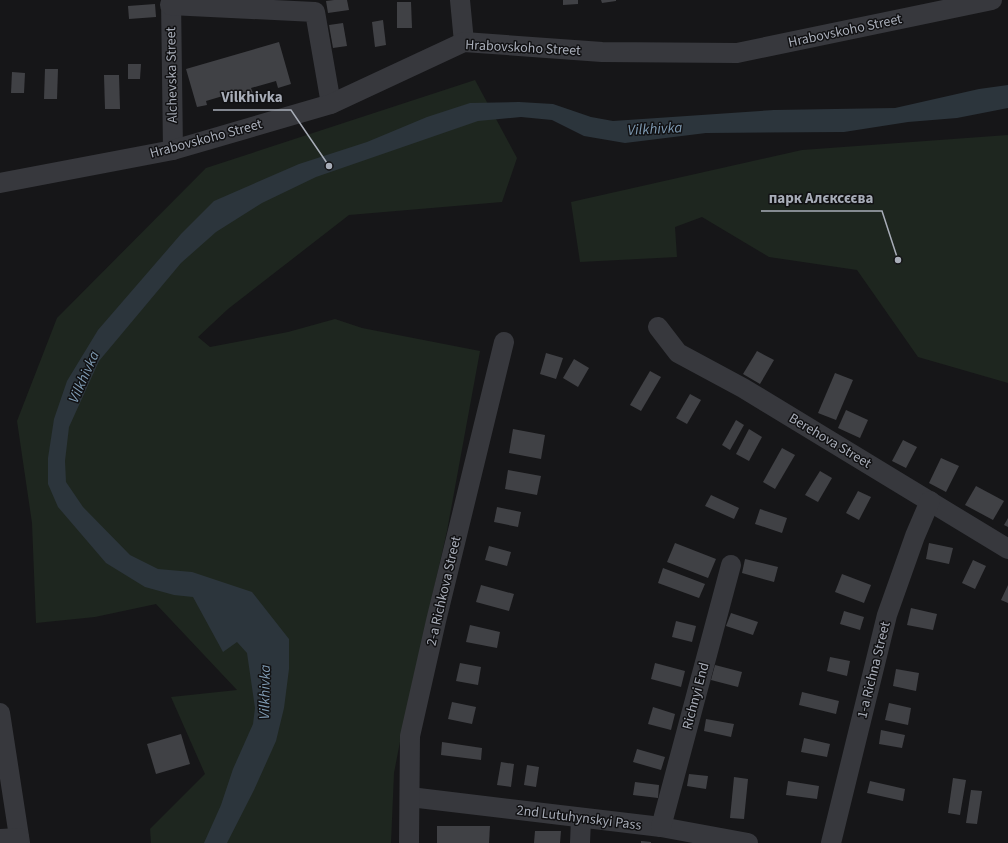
<svg xmlns="http://www.w3.org/2000/svg" width="1008" height="843" viewBox="0 0 1008 843" font-family="'Source Sans 3',sans-serif">
	<style>
		.green { fill: #1e261f }
		.water { fill: #2c353c }
		.building { fill: #404145 }
		.lines { fill: none; stroke-linecap: round; stroke-linejoin: round }
		.minor { stroke: #37383d; stroke-width: 20 }
		.labels { text-anchor: middle; dominant-baseline: central; stroke-width: 3; stroke-linejoin: round; paint-order: stroke }
		.street-label { font-size: 14px; fill: #a8adb8; stroke: #111113 }
		.water-label { font-size: 15px; font-style: italic; fill: #7f9bb3; stroke: #111113 }
		.leader { fill: none; stroke: #a8adb8; stroke-width: 1.5 }
		.callout-dot { fill: #a8adb8; stroke: #111113; stroke-width: 1.5 }
		.callout-label { font-size: 15px; text-anchor: middle; font-weight: bold; fill: #a8adb8; stroke: #111113; stroke-width: 3; stroke-linejoin: round; paint-order: stroke }
	</style>
	<rect width="100%" height="100%" fill="#161618"/>
	<!-- green -->
	<g class="green">
		<path d="M 475,80 L 517,158 L 502,202 L 349,215 L 228,309 L 198,337 L 210,347 L 288,332 L 335,319 L 362,328 L 480,351 L 447,531 L 405,716 L 394,773 L 391,843 L 151,843 L 150,829 L 205,774 L 171,697 L 237,690 L 156,604 L 95,617 L 36,623 L 32,523 L 17,421 L 57,318 L 206,168 Z"/>
		<path d="M 1008,135 L 1008,383 L 918,357 L 857,270 L 769,257 L 702,217 L 675,227 L 677,257 L 580,262 L 571,202 L 802,150 Z"/>
	</g>
	<!-- water -->
	<path class="water" d="M 1008,85 L 1008,108 L 957,118 L 908,122 L 844,132 L 706,133 L 625,143 L 584,136 L 552,120 L 521,117 L 478,121 L 316,177 L 262,203 L 216,232 L 181,263 L 99,361 L 69,427 L 65,461 L 66,482 L 83,507 L 130,555 L 158,569 L 192,572 L 252,592 L 289,639 L 289,669 L 284,708 L 276,741 L 254,790 L 227,843 L 204,843 L 221,805 L 233,769 L 253,724 L 255,708 L 247,653 L 237,642 L 223,652 L 193,597 L 174,595 L 145,587 L 106,563 L 58,507 L 48,484 L 48,458 L 54,419 L 67,381 L 98,330 L 181,234 L 214,201 L 299,164 L 367,142 L 427,117 L 470,103 L 519,102 L 553,104 L 591,117 L 613,121 L 774,110 L 895,108 L 979,89 Z"/>
	<!-- building -->
	<g class="building">
		<path d="M 334,0 L 347,0 L 349,10 L 328,13 L 326,1 Z"/>
		<path d="M 563,0 L 578,0 L 578,4 L 563,5 Z"/>
		<path d="M 601,0 L 616,0 L 616,1 L 602,3 Z"/>
		<path d="M 397,2 L 411,2 L 412,28 L 397,28 Z"/>
		<path d="M 155,4 L 156,17 L 129,19 L 128,6 Z"/>
		<path d="M 383,20 L 386,45 L 375,47 L 372,22 Z"/>
		<path d="M 343,23 L 347,46 L 333,48 L 329,25 Z"/>
		<path d="M 279,42 L 291,84 L 278,88 L 276,81 L 251,88 L 253,93 L 234,98 L 233,93 L 206,101 L 207,105 L 197,107 L 186,69 Z"/>
		<path d="M 128,64 L 141,64 L 140,79 L 128,79 Z"/>
		<path d="M 45,69 L 58,69 L 57,99 L 44,99 Z"/>
		<path d="M 12,72 L 25,73 L 24,93 L 11,93 Z"/>
		<path d="M 104,75 L 119,75 L 120,109 L 105,109 Z"/>
		<path d="M 757,351 L 774,360 L 760,384 L 743,374 Z"/>
		<path d="M 546,353 L 563,358 L 556,379 L 540,374 Z"/>
		<path d="M 574,359 L 589,368 L 578,387 L 563,378 Z"/>
		<path d="M 650,371 L 661,377 L 641,411 L 630,405 Z"/>
		<path d="M 835,373 L 853,380 L 836,420 L 818,413 Z"/>
		<path d="M 690,394 L 701,400 L 687,424 L 676,418 Z"/>
		<path d="M 846,410 L 868,420 L 860,438 L 838,428 Z"/>
		<path d="M 736,420 L 744,425 L 730,450 L 722,445 Z"/>
		<path d="M 513,429 L 545,435 L 541,459 L 509,453 Z"/>
		<path d="M 749,429 L 762,437 L 749,461 L 736,454 Z"/>
		<path d="M 903,440 L 917,447 L 906,468 L 892,461 Z"/>
		<path d="M 782,448 L 795,455 L 775,489 L 763,482 Z"/>
		<path d="M 941,458 L 959,466 L 946,492 L 929,483 Z"/>
		<path d="M 508,470 L 541,476 L 537,495 L 505,489 Z"/>
		<path d="M 820,471 L 832,478 L 818,502 L 805,495 Z"/>
		<path d="M 976,486 L 1004,501 L 993,520 L 965,505 Z"/>
		<path d="M 858,491 L 871,497 L 859,520 L 846,513 Z"/>
		<path d="M 711,495 L 739,508 L 734,519 L 705,506 Z"/>
		<path d="M 497,507 L 521,512 L 518,527 L 494,522 Z"/>
		<path d="M 760,509 L 787,518 L 782,533 L 755,524 Z"/>
		<path d="M 1008,518 L 1008,527 L 1004,525 Z"/>
		<path d="M 675,543 L 716,559 L 708,578 L 667,562 Z"/>
		<path d="M 929,543 L 953,548 L 949,564 L 926,559 Z"/>
		<path d="M 489,546 L 511,552 L 507,566 L 485,560 Z"/>
		<path d="M 745,559 L 778,567 L 774,582 L 742,573 Z"/>
		<path d="M 973,560 L 986,566 L 975,589 L 962,583 Z"/>
		<path d="M 663,568 L 705,584 L 699,598 L 658,583 Z"/>
		<path d="M 842,574 L 871,585 L 864,603 L 835,592 Z"/>
		<path d="M 481,585 L 514,594 L 509,611 L 476,602 Z"/>
		<path d="M 1008,585 L 1008,603 L 1001,600 Z"/>
		<path d="M 911,608 L 937,614 L 933,630 L 907,625 Z"/>
		<path d="M 844,611 L 864,617 L 860,630 L 840,624 Z"/>
		<path d="M 731,613 L 758,622 L 753,635 L 726,626 Z"/>
		<path d="M 676,621 L 696,626 L 692,642 L 672,637 Z"/>
		<path d="M 470,625 L 500,632 L 497,648 L 466,642 Z"/>
		<path d="M 830,657 L 850,661 L 847,676 L 827,671 Z"/>
		<path d="M 460,663 L 481,667 L 478,685 L 456,681 Z"/>
		<path d="M 655,663 L 685,671 L 681,687 L 651,679 Z"/>
		<path d="M 715,665 L 742,672 L 738,687 L 711,680 Z"/>
		<path d="M 896,669 L 919,673 L 916,691 L 893,686 Z"/>
		<path d="M 802,692 L 839,701 L 836,714 L 799,705 Z"/>
		<path d="M 452,702 L 476,707 L 472,724 L 448,719 Z"/>
		<path d="M 889,703 L 911,708 L 908,725 L 885,720 Z"/>
		<path d="M 653,707 L 675,714 L 671,730 L 648,724 Z"/>
		<path d="M 706,719 L 734,724 L 731,737 L 704,731 Z"/>
		<path d="M 881,730 L 905,735 L 902,748 L 879,744 Z"/>
		<path d="M 181,734 L 190,764 L 156,774 L 147,744 Z"/>
		<path d="M 804,738 L 830,744 L 827,757 L 801,752 Z"/>
		<path d="M 442,742 L 482,748 L 481,760 L 441,755 Z"/>
		<path d="M 637,749 L 665,757 L 661,770 L 633,762 Z"/>
		<path d="M 501,762 L 514,764 L 511,787 L 497,785 Z"/>
		<path d="M 527,765 L 539,767 L 536,787 L 524,785 Z"/>
		<path d="M 689,774 L 708,776 L 706,789 L 687,786 Z"/>
		<path d="M 734,777 L 748,779 L 744,819 L 730,818 Z"/>
		<path d="M 953,778 L 966,780 L 960,815 L 948,813 Z"/>
		<path d="M 788,781 L 819,786 L 817,799 L 786,795 Z"/>
		<path d="M 870,781 L 905,789 L 903,801 L 867,793 Z"/>
		<path d="M 635,782 L 659,785 L 658,798 L 633,795 Z"/>
		<path d="M 971,790 L 982,791 L 977,824 L 966,823 Z"/>
		<path d="M 437,826 L 490,826 L 489,843 L 437,843 Z"/>
		<path d="M 535,831 L 561,831 L 560,843 L 534,843 Z"/>
		<path d="M 641,841 L 651,842 L 651,843 L 641,843 Z"/>
	</g>
	<g class="lines">
		<!-- minor -->
		<g class="minor">
			<path d="M 171,0 L 173,150"/>
			<path d="M 460,0 L 464,42"/>
			<path d="M 170,5 L 315,12 L 331,104"/>
			<path d="M 0,183 L 173,150 L 331,104 L 464,42 L 602,52 L 737,53 L 992,0"/>
			<path d="M 658,327 L 678,353 L 743,388 L 1008,549"/>
			<path d="M 0,713 L 20,843"/>
			<path d="M 410,797 L 661,827 L 748,843"/>
			<path d="M 661,827 L 731,565"/>
			<path d="M 0,839 L 19,838"/>
			<path d="M 409,843 L 410,736 L 436,621 L 504,342"/>
			<path d="M 580,843 L 581,819"/>
			<path d="M 831,843 L 887,615 L 915,536 L 930,501"/>
		</g>
	</g>
	<g class="labels">
		<!-- street labels -->
		<g class="street-label">
			<text transform="translate(845 31) rotate(-12)">Hrabovskoho Street</text>
			<text transform="translate(523 48) rotate(3)">Hrabovskoho Street</text>
			<text transform="translate(172 75) rotate(-91)">Alchevska Street</text>
			<text transform="translate(206 139) rotate(-15)">Hrabovskoho Street</text>
			<text transform="translate(830 441) rotate(31)">Berehova Street</text>
			<text transform="translate(444 591) rotate(-77)">2-a Richkova Street</text>
			<text transform="translate(874 670) rotate(-76)">1-a Richna Street</text>
			<text transform="translate(696 696) rotate(-75)">Richnyi End</text>
			<text transform="translate(579 818) rotate(7)">2nd Lutuhynskyi Pass</text>
		</g>
		<!-- water labels -->
		<g class="water-label">
			<text transform="translate(655 129) rotate(-3)">Vilkhivka</text>
			<text transform="translate(84 377) rotate(-66)">Vilkhivka</text>
			<text transform="translate(265 692) rotate(-89)">Vilkhivka</text>
		</g>
	</g>
	<!-- callouts -->
	<path class="leader" d="M329 166L291 110H213M898 260L882 211H761"/>
	<g class="callout-dot">
		<circle cx="329" cy="166" r="4"/>
		<circle cx="898" cy="260" r="4"/>
	</g>
	<g class="callout-label">
		<text x="252" y="102">Vilkhivka</text>
		<text x="821" y="203">парк Алєксєєва</text>
	</g>
</svg>
